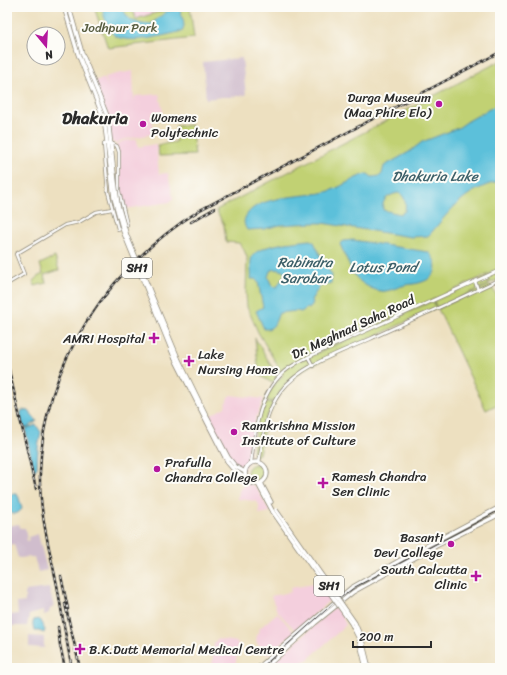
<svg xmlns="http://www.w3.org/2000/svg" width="507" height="675" viewBox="0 0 507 675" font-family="Sriracha,sans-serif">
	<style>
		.built { fill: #f4cfdd }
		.industrial { fill: #d0bdcd }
		.green { fill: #c1d173; stroke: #767e4f }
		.water { fill: #5cc0da; stroke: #447682; fill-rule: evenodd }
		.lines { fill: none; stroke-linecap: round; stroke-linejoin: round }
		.minor-casing { stroke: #8c8676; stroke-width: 4 }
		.major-casing { stroke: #8c8676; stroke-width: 5 }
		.minor { stroke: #fff; stroke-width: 2.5 }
		.major { stroke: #fff; stroke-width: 3.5 }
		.tram { stroke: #2b2b2b; stroke-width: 1 }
		.rail-casing { stroke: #2b2b2b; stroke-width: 2.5 }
		.rail { stroke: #fdfcf7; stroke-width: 1; stroke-dasharray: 3; stroke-linecap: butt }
		.major-bridge-casing { stroke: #8c8676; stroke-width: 5; stroke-linecap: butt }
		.major-bridge { stroke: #fff; stroke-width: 3.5 }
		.poi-dot { fill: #b5179e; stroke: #fdfcf7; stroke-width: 1.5 }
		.labels { text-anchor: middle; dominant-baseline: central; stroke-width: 4; stroke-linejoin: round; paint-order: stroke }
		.shield { fill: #fdfcf7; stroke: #6a6a68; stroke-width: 1 }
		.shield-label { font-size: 12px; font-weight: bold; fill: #2b2b2b }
		.park-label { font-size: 13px; fill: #585d41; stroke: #fdfcf7 }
		.poi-label { font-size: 13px; fill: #2b2b2b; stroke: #fdfcf7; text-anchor: start }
		.street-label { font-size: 13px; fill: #2b2b2b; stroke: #fdfcf7 }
		.water-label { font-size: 14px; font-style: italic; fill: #3c5f68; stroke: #fdfcf7 }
		.district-label { font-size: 17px; font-weight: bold; fill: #2b2b2b; stroke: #fdfcf7 }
	</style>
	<rect width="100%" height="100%" fill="#fdfcf7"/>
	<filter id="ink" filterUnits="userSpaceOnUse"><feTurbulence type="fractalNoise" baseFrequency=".025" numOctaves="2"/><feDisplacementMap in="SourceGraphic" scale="8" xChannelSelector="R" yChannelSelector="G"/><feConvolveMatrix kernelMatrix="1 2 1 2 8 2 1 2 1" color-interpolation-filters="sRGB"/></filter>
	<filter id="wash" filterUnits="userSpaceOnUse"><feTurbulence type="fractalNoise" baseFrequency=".012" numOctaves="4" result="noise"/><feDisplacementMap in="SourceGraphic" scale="16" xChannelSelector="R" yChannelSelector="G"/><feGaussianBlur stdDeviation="0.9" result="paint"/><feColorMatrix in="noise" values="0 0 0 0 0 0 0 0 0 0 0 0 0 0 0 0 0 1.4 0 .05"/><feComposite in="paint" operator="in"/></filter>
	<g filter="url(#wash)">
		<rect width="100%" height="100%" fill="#ede0c0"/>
		<!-- built -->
		<g class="built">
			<path d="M 132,7 L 180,7 L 168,9 L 136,19 Z"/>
			<path d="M 133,71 L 134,101 L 135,96 L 159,94 L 163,112 L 152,113 L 153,134 L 122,140 L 115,144 L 108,138 L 107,114 L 91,82 L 104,78 L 108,87 L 105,77 L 116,74 Z"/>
			<path d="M 137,139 L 138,147 L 156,144 L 159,174 L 168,173 L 173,198 L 170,202 L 124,209 L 120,192 L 119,154 L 116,145 L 123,141 Z"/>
			<path d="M 231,395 L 264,399 L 256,418 L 250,446 L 249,461 L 245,466 L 243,471 L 228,460 L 206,418 L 225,407 L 228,397 Z"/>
			<path d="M 247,483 L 256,487 L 270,512 L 259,514 L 259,504 L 255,501 L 238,499 L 239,491 Z"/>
			<path d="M 320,583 L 331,599 L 296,631 L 277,611 L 271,596 L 291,592 L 290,588 Z"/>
			<path d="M 335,607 L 342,616 L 346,625 L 333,637 L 307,660 L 292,665 L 289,668 L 267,668 Z"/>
			<path d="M 277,613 L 294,632 L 268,655 L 256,642 L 257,634 L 260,628 Z"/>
			<path d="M 217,639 L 238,642 L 236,662 L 229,668 L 212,668 L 214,643 Z"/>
		</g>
		<!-- industrial -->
		<g class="industrial">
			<path d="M 242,58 L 246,95 L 230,97 L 222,97 L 206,99 L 203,62 Z"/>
			<path d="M 19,524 L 20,528 L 25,528 L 27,541 L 29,540 L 28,537 L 38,534 L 47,570 L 38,572 L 34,557 L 18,558 L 14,544 L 8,545 L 7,526 Z"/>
			<path d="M 49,588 L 54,607 L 50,609 L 49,613 L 44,615 L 43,611 L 29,615 L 27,626 L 7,626 L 7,619 L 10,619 L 10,615 L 18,614 L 17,603 L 25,602 L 25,591 Z"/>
			<path d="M 29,636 L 44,637 L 44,648 L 29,647 Z"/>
		</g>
		<!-- green -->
		<g class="green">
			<path d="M 94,7 L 132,7 L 136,19 L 168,9 L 190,7 L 194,38 L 108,48 Z"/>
			<path d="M 500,61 L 500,269 L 308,356 L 308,358 L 311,365 L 288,381 L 274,402 L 266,400 L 272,387 L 283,375 L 258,332 L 247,307 L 246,293 L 247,257 L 244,250 L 239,243 L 226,242 L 224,225 L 216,210 Z"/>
			<path d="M 191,125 L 195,155 L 159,156 L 158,145 L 176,142 L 176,126 Z"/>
			<path d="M 55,257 L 59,270 L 44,275 L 46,283 L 35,286 L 33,281 L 37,277 L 43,274 L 40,264 Z"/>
			<path d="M 500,271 L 500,279 L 490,283 L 486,277 Z"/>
			<path d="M 485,278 L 489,284 L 437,308 L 434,301 Z"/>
			<path d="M 490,285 L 500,300 L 500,403 L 486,410 L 438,309 Z"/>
			<path d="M 433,301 L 436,308 L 313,365 L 309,357 Z"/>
			<path d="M 255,338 L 278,377 L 272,383 L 259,375 Z"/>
			<path d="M 265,402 L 273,403 L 266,419 L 259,454 L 255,456 L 253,455 L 256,426 Z"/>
			<circle cx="256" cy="473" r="9"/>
		</g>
		<!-- water -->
		<g class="water">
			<path d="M 102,7 L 121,7 L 130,20 L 142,24 L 151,24 L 167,11 L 180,9 L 181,14 L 183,16 L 184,26 L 182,31 C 167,35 123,47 112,33 C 106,26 104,16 102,7 Z"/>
			<path d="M 500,103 L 500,181 C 465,190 453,207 431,233 L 428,236 L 411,237 L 322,223 L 313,223 L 280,225 L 264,229 L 247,230 C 244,225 243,221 246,216 C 257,195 305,197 326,192 C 341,188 352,178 366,174 L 368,174 L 372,177 L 380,176 L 382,174 L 384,166 L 409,152 L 422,142 L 458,128 L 468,121 ZM 398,193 C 406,195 406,205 405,211 L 400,214 L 383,210 C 381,199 389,195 398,193 Z"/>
			<path d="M 310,240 L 314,242 L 324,263 L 332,275 L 331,283 L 320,286 L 311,300 L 313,302 L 311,307 L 309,309 L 307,308 L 301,312 L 296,311 L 279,313 C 275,321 275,330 264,329 L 256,311 L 263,307 L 258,282 L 255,279 L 251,279 C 252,272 249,264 252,257 C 258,244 296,242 310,240 ZM 275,269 L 283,271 L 285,274 L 277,287 L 272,286 L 268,277 L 270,271 Z"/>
			<path d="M 353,240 L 428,252 C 440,263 438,277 422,282 C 417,284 411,284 406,285 C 400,286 393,290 386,291 C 377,293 361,284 356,277 C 352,272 343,251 340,244 L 344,241 Z"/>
			<path d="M 22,410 L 29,411 L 37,421 L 27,428 L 24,427 L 21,420 L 21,411 Z"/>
			<path d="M 36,425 L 41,432 L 38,448 L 37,468 L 34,471 L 26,433 L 26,429 Z"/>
			<path d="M 10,494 L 17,494 L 19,498 L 22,509 C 10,523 2,504 10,494 Z"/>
			<path d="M 39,619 L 45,630 L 44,633 L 39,631 L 35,631 C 33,627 32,624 34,620 Z"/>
		</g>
	</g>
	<g filter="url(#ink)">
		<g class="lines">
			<!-- minor casing -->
			<g class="minor-casing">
				<g id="minor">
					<path d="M 111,143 L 117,146 L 119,152 L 119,191 L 127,225 L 118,229 L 108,192 L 104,144 Z"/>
					<path d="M 475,281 L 478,290"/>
					<path d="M 7,284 L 24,274 L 16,254 L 65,225 L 79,222 L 96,212 L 112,209"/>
					<path d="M 308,357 L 313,366"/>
					<path d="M 251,463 C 255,430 259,389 289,368 C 295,364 302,360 308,357 L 500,270"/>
					<path d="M 259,463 C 264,434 263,416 281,391 C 301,365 341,352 370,339 C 413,319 457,300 500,279"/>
				</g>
			</g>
			<!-- major casing -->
			<g class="major-casing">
				<g id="major">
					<path d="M 64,7 L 78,54 L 104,119 L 111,173"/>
					<path d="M 69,7 L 82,53 L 108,118 L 114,174"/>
					<path d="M 178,358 L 207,417 L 228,457 L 236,467 L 245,472"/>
					<path d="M 175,359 L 228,463 L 234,470 L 246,479"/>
					<circle cx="256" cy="473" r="11"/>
					<path d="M 261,483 L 271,502"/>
					<path d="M 258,484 L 273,512"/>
					<path d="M 258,668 L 351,588 L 411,554 L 500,507"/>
					<path d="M 265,668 L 315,623 L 353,592 L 436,546 L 500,514"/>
				</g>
			</g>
			<!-- minor -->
			<use href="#minor" class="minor"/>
			<!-- major -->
			<use href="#major" class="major"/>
			<!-- tram -->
			<path class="tram" d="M 261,668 L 335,602 L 355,587 L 500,510"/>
			<!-- rail casing -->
			<g class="rail-casing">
				<g id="rail">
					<path d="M 191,222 L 215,208"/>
					<path d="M 7,361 L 36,489"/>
					<path d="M 61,576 L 68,609"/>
					<path d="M 65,604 L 80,668"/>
					<path d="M 58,627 L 60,645 L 65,668"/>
					<path d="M 72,668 C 66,640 62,613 57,585 C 49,547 39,511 40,472 C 43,362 109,267 200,210 L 500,52"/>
				</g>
			</g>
			<!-- rail -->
			<use href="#rail" class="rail"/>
			<!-- major-bridge casing -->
			<g class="major-bridge-casing">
				<g id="major-bridge">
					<path d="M 111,173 L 114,198 L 123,231 L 175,359"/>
					<path d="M 114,174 L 118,205 L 127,236 L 178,358"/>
					<path d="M 276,510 L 355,623 L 362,640 L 369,668"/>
					<path d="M 273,512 L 351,623 L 359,639 L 366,668"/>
				</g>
			</g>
			<!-- major-bridge -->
			<use href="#major-bridge" class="major-bridge"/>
		</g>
	</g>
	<!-- markers -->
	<g class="poi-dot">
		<circle cx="439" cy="104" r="4"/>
		<circle cx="143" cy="124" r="4"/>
		<path d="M152 332h4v4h4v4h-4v4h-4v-4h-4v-4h4z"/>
		<path d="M187 355h4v4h4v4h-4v4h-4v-4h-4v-4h4z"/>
		<circle cx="234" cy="432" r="4"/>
		<circle cx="157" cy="469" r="4"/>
		<path d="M321 477h4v4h4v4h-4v4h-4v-4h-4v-4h4z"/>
		<circle cx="451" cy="544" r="4"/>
		<path d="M474 570h4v4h4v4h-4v4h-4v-4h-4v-4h4z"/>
		<path d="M78 643h4v4h4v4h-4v4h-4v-4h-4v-4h4z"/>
	</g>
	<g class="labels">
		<!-- shield labels -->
		<g class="shield">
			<rect x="122" y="258" width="30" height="20" rx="3"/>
			<rect x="314" y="576" width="30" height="20" rx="3"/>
		</g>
		<g class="shield-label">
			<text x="137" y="268">SH1</text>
			<text x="329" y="586">SH1</text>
		</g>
		<!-- park labels -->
		<g class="park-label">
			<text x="120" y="27">Jodhpur Park</text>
		</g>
		<!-- poi labels -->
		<g class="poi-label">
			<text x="431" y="97" text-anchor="end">Durga Museum<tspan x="431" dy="15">(Maa Phire Elo)</tspan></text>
			<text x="151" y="117">Womens<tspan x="151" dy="15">Polytechnic</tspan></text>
			<text x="145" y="338" text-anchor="end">AMRI Hospital</text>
			<text x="198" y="354">Lake<tspan x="198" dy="15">Nursing Home</tspan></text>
			<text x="242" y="425">Ramkrishna Mission<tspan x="242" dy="15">Institute of Culture</tspan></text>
			<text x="165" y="462">Prafulla<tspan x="165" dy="15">Chandra College</tspan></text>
			<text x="332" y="476">Ramesh Chandra<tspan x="332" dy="15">Sen Clinic</tspan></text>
			<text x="443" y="537" text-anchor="end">Basanti<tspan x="443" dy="15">Devi College</tspan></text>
			<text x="467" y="569" text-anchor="end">South Calcutta<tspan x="467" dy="15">Clinic</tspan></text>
			<text x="89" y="649">B.K.Dutt Memorial Medical Centre</text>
		</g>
		<!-- street labels -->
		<g class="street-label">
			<text transform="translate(353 327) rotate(-25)">Dr. Meghnad Saha Road</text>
		</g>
		<!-- water labels -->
		<g class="water-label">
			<text x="435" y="176">Dhakuria Lake</text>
			<text x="305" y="262">Rabindra<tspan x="305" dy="16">Sarobar</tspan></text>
			<text x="383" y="267">Lotus Pond</text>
		</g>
		<!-- district labels -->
		<g class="district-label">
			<text x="95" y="118">Dhakuria</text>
		</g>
	</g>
	<!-- margin -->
	<rect width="507" height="675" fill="none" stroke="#fdfcf7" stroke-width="24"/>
	<!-- north arrow -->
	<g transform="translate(46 46) rotate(162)"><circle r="19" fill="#fdfcf7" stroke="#a9a8a5"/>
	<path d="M0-3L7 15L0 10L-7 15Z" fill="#b5179e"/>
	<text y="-6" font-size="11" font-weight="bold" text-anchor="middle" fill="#2b2b2b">N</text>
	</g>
	<!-- scale -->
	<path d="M353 641v6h78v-6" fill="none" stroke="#2b2b2b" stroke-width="2"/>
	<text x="359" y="641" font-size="12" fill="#2b2b2b" stroke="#fdfcf7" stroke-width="3" paint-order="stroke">200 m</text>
</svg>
